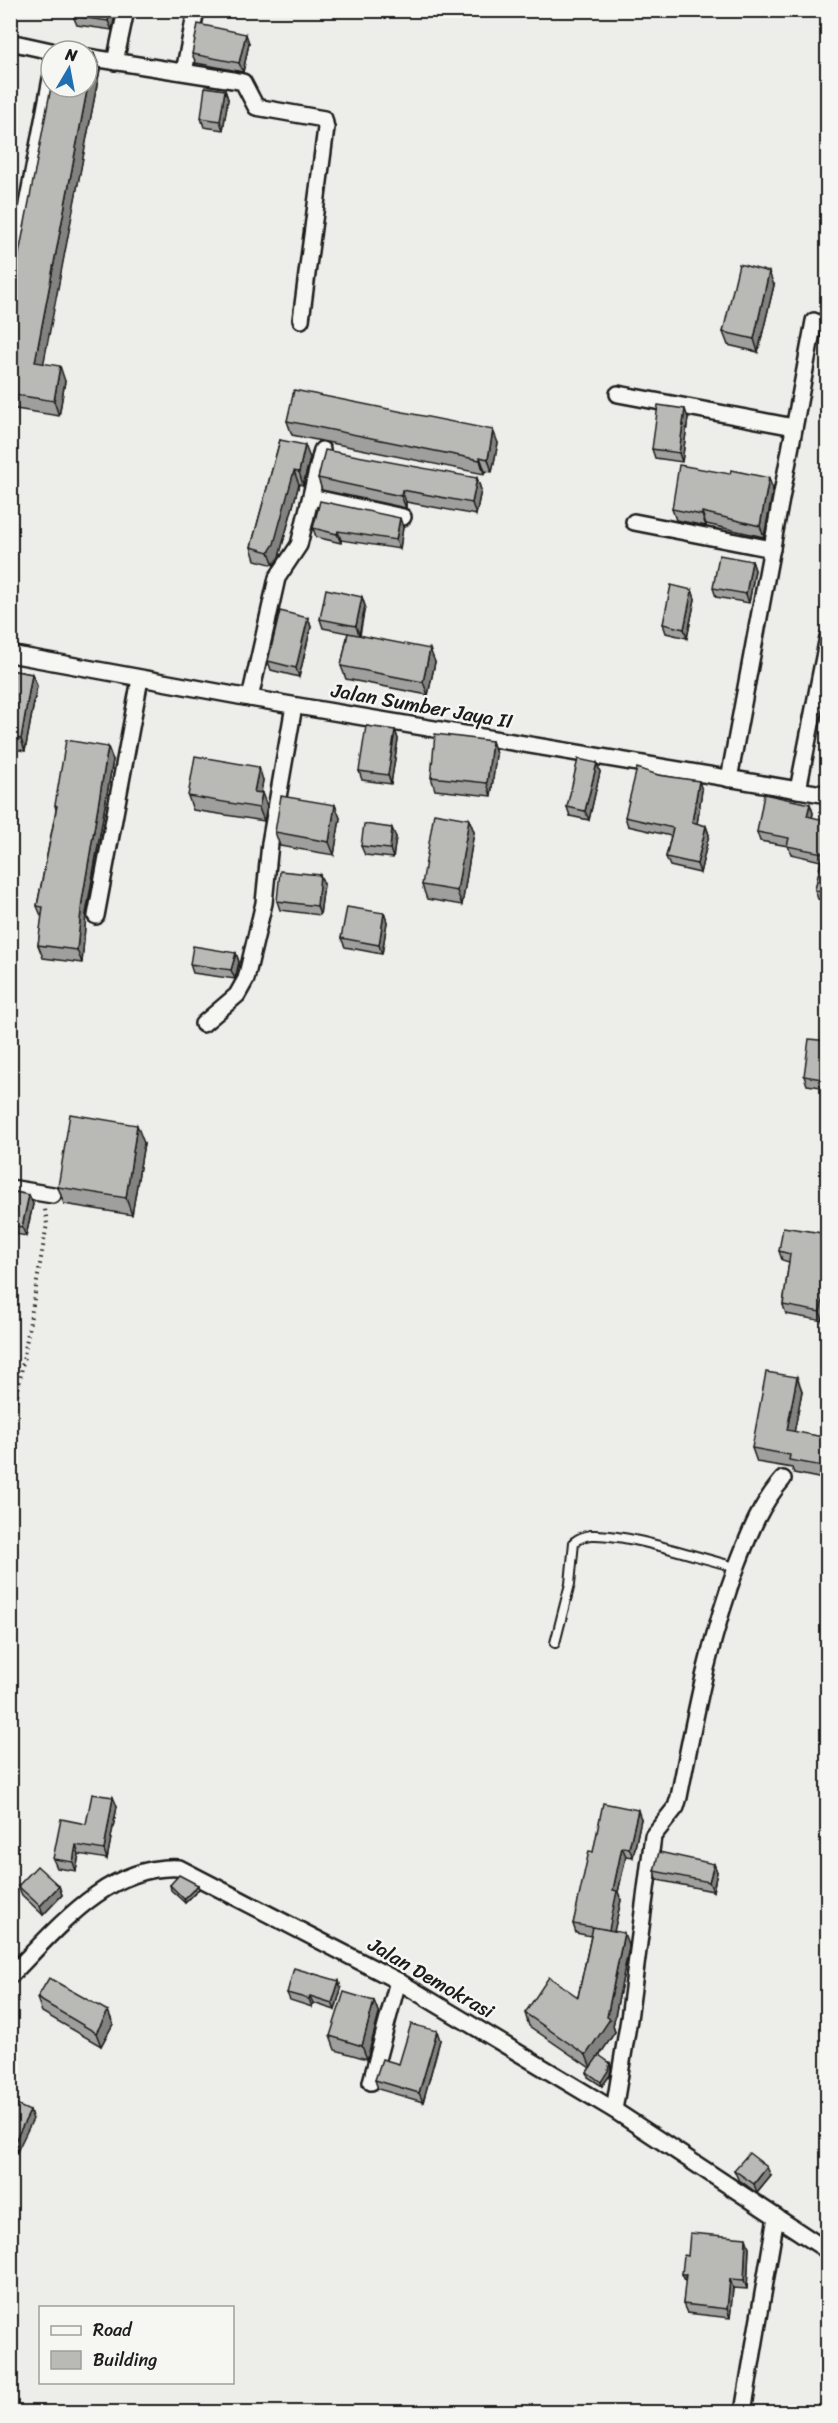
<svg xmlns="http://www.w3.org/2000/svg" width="838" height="2423" viewBox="0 0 838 2423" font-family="Sriracha,sans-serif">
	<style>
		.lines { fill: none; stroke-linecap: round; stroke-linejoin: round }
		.lane-casing { stroke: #1c1c1c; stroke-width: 12 }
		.street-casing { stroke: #1c1c1c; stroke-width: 20 }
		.path { stroke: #1c1c1c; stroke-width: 4; stroke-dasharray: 1.5 4.5; stroke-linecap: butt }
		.lane { stroke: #f6f6f2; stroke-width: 8 }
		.street { stroke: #f6f6f2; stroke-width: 15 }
		.wall { fill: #9f9f9d; stroke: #1c1c1c; stroke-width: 1.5 }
		.shaded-wall { fill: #82827f; stroke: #1c1c1c; stroke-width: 1.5 }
		.building { fill: #b9b9b6; stroke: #1c1c1c; stroke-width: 1.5 }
		.labels { text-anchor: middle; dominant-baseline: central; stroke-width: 5; stroke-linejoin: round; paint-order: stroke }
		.street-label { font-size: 20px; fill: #1c1c1c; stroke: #f6f6f2 }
	</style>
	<rect width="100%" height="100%" fill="#edede9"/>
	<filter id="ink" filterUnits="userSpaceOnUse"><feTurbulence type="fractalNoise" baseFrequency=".0167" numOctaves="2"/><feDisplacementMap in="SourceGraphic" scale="12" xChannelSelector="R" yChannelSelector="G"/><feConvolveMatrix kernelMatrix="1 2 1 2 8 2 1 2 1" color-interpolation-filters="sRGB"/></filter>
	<g filter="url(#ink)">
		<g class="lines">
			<!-- lane casing -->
			<g class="lane-casing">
				<path id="lane" d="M 555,1643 L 570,1584 L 574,1542 C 579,1538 584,1536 591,1535 C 627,1533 699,1558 736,1567"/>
			</g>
			<!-- street casing -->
			<g class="street-casing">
				<g id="street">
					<path d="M 10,42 L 51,51"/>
					<path d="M 87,57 L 233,80 L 243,82 L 256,107 L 324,119 L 326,128 L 301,320"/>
					<path d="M 115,62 L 126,10"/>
					<path d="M 184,72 L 196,10"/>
					<path d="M 10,293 L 51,79"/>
					<path d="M 618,394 L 794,427"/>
					<path d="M 311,497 L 403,517"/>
					<path d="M 634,522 L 772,549"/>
					<path d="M 10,654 L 250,698 L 828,795"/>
					<path d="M 250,698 L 277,578 L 299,545 L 322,450"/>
					<path d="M 729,779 L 814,321"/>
					<path d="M 798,790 L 828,637"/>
					<path d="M 96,916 L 140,679"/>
					<path d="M 203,1024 L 237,995 L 246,979 L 264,903 L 270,843 L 294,706"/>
					<path d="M 10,1188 L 53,1195"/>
					<path d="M 10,1976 C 56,1930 107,1864 179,1868 L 398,1981 L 614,2110 L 828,2251"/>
					<path d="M 371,2082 L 398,1981"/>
					<path d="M 614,2110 L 629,2019 L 653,1836 L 676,1807 L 679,1797 C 695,1717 709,1639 738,1563 C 750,1532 761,1504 783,1479"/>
					<path d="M 743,2412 L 776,2217"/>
				</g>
			</g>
			<!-- path -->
			<path class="path" d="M 10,1436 L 47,1224 L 45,1209"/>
			<!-- lane -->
			<use href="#lane" class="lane"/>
			<!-- street -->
			<use href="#street" class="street"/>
		</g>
		<!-- wall -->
		<g class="wall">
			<path d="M 74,10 L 116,10 L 112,30 L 77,25 L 73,16 Z"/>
			<path d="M 249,43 L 243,72 L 196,63 L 192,54 Z"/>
			<path d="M 94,54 L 100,69 L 43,363 L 65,381 L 59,416 L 10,408 L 10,284 L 14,280 Z"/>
			<path d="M 225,90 L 228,99 L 223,130 L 204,127 L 201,118 Z"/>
			<path d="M 774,285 L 758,352 L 728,345 L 723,332 Z"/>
			<path d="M 688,418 L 682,462 L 655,458 L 652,449 Z"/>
			<path d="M 287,421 L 498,443 L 492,472 L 485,471 L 484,474 L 292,435 Z"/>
			<path d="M 280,440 L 310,458 L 303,485 L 299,484 L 279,557 L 274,565 L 255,560 L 251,547 Z"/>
			<path d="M 318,478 L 477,478 L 481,490 L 476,515 L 406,502 L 406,508 L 322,490 Z"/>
			<path d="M 773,490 L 764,537 L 706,524 L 706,526 L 676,520 L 672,509 Z"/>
			<path d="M 403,527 L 400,549 L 341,540 L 341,543 L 316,537 L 313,528 Z"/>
			<path d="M 752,561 L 755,570 L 749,603 L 716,597 L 713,588 Z"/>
			<path d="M 692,590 L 695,599 L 687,638 L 666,633 L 663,624 Z"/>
			<path d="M 362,597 L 365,606 L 360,635 L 435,662 L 428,695 L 346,679 L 341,666 L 348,633 L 323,628 L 320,619 Z"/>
			<path d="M 308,618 L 311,627 L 299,677 L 271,670 L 268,661 Z"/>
			<path d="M 10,670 L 32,674 L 37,686 L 25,751 L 10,748 Z"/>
			<path d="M 395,730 L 398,739 L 391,784 L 362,780 L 359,771 Z"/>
			<path d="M 492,741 L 496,754 L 491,796 L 435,790 L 431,777 Z"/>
			<path d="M 113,760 L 86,914 L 82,963 L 43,958 L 38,945 L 42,918 L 37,906 L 56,810 L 55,805 Z"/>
			<path d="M 597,763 L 600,772 L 589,820 L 570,816 L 567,807 Z"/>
			<path d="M 263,780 L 261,793 L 267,806 L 264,821 L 193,810 L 188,796 Z"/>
			<path d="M 702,790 L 697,824 L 706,826 L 709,835 L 700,873 L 670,866 L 666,857 L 671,836 L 628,826 L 625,817 Z"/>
			<path d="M 810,804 L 813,813 L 812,818 L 828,821 L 828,901 L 818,899 L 815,890 L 821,861 L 791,854 L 788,846 L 760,841 L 757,832 Z"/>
			<path d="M 335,805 L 340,818 L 334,855 L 280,846 L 275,832 Z"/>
			<path d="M 469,819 L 474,832 L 462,905 L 427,899 L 422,885 Z"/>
			<path d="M 396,837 L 393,858 L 365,855 L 361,846 Z"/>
			<path d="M 320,875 L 324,884 L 320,915 L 280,910 L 277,901 Z"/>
			<path d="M 384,913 L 387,922 L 382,954 L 345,947 L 341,938 Z"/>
			<path d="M 236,953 L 239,962 L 235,979 L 193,973 L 190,964 Z"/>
			<path d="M 828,1041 L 828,1088 L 807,1085 L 804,1076 Z"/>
			<path d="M 144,1143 L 132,1215 L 64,1204 L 58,1187 Z"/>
			<path d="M 10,1191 L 29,1195 L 33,1204 L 26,1236 L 10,1233 Z"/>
			<path d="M 828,1234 L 828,1300 L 823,1321 L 786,1314 L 783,1305 L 789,1262 L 782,1260 L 779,1251 Z"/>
			<path d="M 797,1377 L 802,1391 L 794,1432 L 828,1438 L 828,1480 L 794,1473 L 792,1468 L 757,1462 L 752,1448 Z"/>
			<path d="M 117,1806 L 107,1859 L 79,1854 L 76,1871 L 57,1868 L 53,1859 L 86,1824 Z"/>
			<path d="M 641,1819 L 633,1857 L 626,1856 L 618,1892 L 621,1900 L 614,1931 L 629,1947 L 613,2026 L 615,2032 L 599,2056 L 610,2063 L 611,2067 L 610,2075 L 602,2086 L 588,2077 L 587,2072 L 590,2068 L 529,2026 L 525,2013 L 578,1997 L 591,1936 L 576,1933 L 573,1924 L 593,1852 Z"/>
			<path d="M 714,1864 L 717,1872 L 713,1891 L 658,1880 L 654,1871 Z"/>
			<path d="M 170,1885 L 199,1889 L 185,1903 L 171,1890 Z"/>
			<path d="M 18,1886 L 59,1886 L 62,1895 L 43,1915 L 22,1895 Z"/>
			<path d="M 339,1981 L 341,1989 L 335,2010 L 313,2003 L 312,2007 L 290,2000 L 287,1993 Z"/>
			<path d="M 37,1998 L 108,2011 L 113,2024 L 101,2046 L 42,2012 Z"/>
			<path d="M 374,2001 L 379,2014 L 367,2059 L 335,2050 L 330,2036 Z"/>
			<path d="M 440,2040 L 423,2102 L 378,2089 L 375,2080 L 399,2064 Z"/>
			<path d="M 734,2170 L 771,2176 L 757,2193 L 738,2179 Z"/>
			<path d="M 749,2247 L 747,2289 L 733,2288 L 730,2318 L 687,2313 L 683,2304 L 686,2283 L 682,2274 L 688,2256 Z"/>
		</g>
		<!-- shaded-wall -->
		<g class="shaded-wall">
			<path d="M 111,10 L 116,10 L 112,30 L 108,21 Z"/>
			<path d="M 246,34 L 249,43 L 243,72 L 239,63 Z"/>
			<path d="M 94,54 L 100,69 L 41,377 L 35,362 Z"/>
			<path d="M 225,90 L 228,99 L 223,130 L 220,121 Z"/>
			<path d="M 769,272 L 774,285 L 758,352 L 754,339 Z"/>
			<path d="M 60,366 L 65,381 L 59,416 L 54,401 Z"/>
			<path d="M 685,409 L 688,418 L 682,462 L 679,453 Z"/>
			<path d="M 493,430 L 498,443 L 492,472 L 488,459 Z"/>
			<path d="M 305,445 L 310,458 L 303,485 L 299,472 Z"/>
			<path d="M 480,457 L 485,471 L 484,474 L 480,460 Z"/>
			<path d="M 294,471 L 299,484 L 279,557 L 274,565 L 269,552 Z"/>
			<path d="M 477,478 L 481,490 L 476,515 L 472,503 Z"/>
			<path d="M 769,478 L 773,490 L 764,537 L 760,526 Z"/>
			<path d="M 402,490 L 406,502 L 406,508 L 401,496 Z"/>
			<path d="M 702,512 L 706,524 L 706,526 L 702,515 Z"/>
			<path d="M 400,518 L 403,527 L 400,549 L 396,540 Z"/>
			<path d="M 338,531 L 341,540 L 341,543 L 337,534 Z"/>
			<path d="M 752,561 L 755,570 L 749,603 L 746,594 Z"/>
			<path d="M 692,590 L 695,599 L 687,638 L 684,629 Z"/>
			<path d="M 362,597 L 365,606 L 359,635 L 356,626 Z"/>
			<path d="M 308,618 L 311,627 L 299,677 L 296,668 Z"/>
			<path d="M 430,649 L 435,662 L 428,695 L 423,682 Z"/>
			<path d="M 32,674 L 37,686 L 25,751 L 21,739 Z"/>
			<path d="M 395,730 L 398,739 L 391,784 L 388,775 Z"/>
			<path d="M 492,741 L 496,754 L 491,796 L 487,783 Z"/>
			<path d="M 108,747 L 113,760 L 86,914 L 82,963 L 77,950 L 82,901 Z"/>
			<path d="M 597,763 L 600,772 L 589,820 L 585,811 Z"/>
			<path d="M 259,767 L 263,780 L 259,805 L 254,792 Z"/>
			<path d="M 699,781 L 702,790 L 696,831 L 692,822 Z"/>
			<path d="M 262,793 L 267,806 L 264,821 L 259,808 Z"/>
			<path d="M 810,804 L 813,813 L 811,825 L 807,816 Z"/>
			<path d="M 335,805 L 340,818 L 334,855 L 329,842 Z"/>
			<path d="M 469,819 L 474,832 L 462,905 L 457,891 Z"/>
			<path d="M 706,826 L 709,835 L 700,873 L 697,864 Z"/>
			<path d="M 392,828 L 396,837 L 393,858 L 390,849 Z"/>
			<path d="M 320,875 L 324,884 L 320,915 L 317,906 Z"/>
			<path d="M 384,913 L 387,922 L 382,954 L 379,945 Z"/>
			<path d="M 236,953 L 239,962 L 235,979 L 231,970 Z"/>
			<path d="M 137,1125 L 144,1143 L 132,1215 L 126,1198 Z"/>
			<path d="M 29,1195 L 33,1204 L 26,1236 L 22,1227 Z"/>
			<path d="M 14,1265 L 17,1274 L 10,1314 L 10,1285 Z"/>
			<path d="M 826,1283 L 828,1288 L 828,1300 L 823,1321 L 820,1312 Z"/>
			<path d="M 797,1377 L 802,1391 L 792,1444 L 787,1430 Z"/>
			<path d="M 113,1797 L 117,1806 L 107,1859 L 104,1850 Z"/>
			<path d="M 638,1810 L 641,1819 L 633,1857 L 629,1848 Z"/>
			<path d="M 76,1845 L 79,1854 L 76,1871 L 73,1862 Z"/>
			<path d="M 622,1847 L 626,1856 L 618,1892 L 621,1900 L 612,1941 L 609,1932 L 613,1890 Z"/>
			<path d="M 714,1864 L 717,1872 L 713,1891 L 709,1882 Z"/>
			<path d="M 198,1885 L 199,1889 L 185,1903 L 184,1899 Z"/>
			<path d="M 59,1886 L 62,1895 L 43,1915 L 40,1906 Z"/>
			<path d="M 624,1933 L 629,1947 L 613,2026 L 615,2032 L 591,2068 L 586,2055 L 607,2017 Z"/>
			<path d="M 339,1981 L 341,1989 L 335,2010 L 332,2003 Z"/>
			<path d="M 310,1996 L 313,2003 L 312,2007 L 309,1999 Z"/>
			<path d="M 374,2001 L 379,2014 L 367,2059 L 362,2046 Z"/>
			<path d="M 108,2011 L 113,2024 L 101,2046 L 96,2033 Z"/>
			<path d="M 437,2031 L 440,2040 L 423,2102 L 419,2093 Z"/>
			<path d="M 610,2063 L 611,2067 L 610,2075 L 602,2086 L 601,2082 Z"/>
			<path d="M 30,2111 L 33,2119 L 10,2166 L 10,2151 Z"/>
			<path d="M 767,2167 L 771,2176 L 757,2193 L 754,2184 Z"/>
			<path d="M 746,2238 L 749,2247 L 747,2289 L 744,2280 Z"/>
			<path d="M 730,2279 L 733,2288 L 730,2318 L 727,2309 Z"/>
		</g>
		<!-- building -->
		<g class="building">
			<path d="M 74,10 L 111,10 L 108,21 L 73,16 Z"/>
			<path d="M 198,24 L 246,34 L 239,63 L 192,54 Z"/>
			<path d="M 59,47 L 80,51 L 58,51 Z"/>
			<path d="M 87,52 L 94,54 L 35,362 L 60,366 L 54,401 L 10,394 L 10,357 L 12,350 L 10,349 L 10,284 L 14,280 L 51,87 L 87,87 Z"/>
			<path d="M 205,87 L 225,90 L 220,121 L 201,118 Z"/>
			<path d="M 739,264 L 769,272 L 754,339 L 723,332 Z"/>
			<path d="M 294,390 L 493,430 L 488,459 L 480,457 L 480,460 L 287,421 Z"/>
			<path d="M 658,405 L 685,409 L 679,453 L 652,449 Z"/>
			<path d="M 280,440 L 305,445 L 299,472 L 294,471 L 274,544 L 269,552 L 251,547 Z"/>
			<path d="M 325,450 L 477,478 L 472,503 L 402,490 L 401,496 L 318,478 Z"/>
			<path d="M 679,465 L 730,474 L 731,470 L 769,478 L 760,526 L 702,512 L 702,515 L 672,509 Z"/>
			<path d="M 320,501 L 400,518 L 396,540 L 338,531 L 337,534 L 313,528 Z"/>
			<path d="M 719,555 L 752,561 L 746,594 L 713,588 Z"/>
			<path d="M 671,585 L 692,590 L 684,629 L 663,624 Z"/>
			<path d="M 326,589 L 362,597 L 356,626 L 320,619 Z"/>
			<path d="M 280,611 L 308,618 L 296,668 L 268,661 Z"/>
			<path d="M 348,633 L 430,649 L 423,682 L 341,666 Z"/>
			<path d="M 10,670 L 32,674 L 21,739 L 10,737 Z"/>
			<path d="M 366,726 L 395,730 L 388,775 L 359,771 Z"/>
			<path d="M 435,734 L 492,741 L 487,783 L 431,777 Z"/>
			<path d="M 66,740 L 108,747 L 82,901 L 77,950 L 38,945 L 43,907 L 37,906 L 57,806 L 55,805 Z"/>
			<path d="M 195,756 L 259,767 L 254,792 L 262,793 L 259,808 L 188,796 Z"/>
			<path d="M 578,759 L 597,763 L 585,811 L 567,807 Z"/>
			<path d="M 637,768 L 658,775 L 699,781 L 692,822 L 706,826 L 697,864 L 666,857 L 673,828 L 625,817 Z"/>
			<path d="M 764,794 L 810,804 L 807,816 L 828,821 L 828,892 L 815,890 L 823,853 L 787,846 L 789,838 L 757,832 Z"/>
			<path d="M 281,796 L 335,805 L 329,842 L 275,832 Z"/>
			<path d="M 434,813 L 469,819 L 457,891 L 422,885 Z"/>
			<path d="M 364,824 L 392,828 L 390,849 L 361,846 Z"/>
			<path d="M 280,871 L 320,875 L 317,906 L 277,901 Z"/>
			<path d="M 347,907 L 384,913 L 379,945 L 341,938 Z"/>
			<path d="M 193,946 L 236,953 L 231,970 L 190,964 Z"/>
			<path d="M 809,1039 L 828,1041 L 828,1080 L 804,1076 Z"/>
			<path d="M 70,1114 L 137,1125 L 126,1198 L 58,1187 Z"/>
			<path d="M 10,1191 L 29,1195 L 22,1227 L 10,1225 Z"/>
			<path d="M 783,1227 L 828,1234 L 828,1283 L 826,1283 L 820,1312 L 783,1305 L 790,1254 L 779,1251 Z"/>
			<path d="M 10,1264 L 14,1265 L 10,1285 Z"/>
			<path d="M 766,1372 L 797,1377 L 787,1430 L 828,1438 L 828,1467 L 789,1460 L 790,1455 L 752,1448 Z"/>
			<path d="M 92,1794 L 113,1797 L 104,1850 L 76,1845 L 73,1862 L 53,1859 L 61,1819 L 86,1824 Z"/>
			<path d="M 603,1803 L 638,1810 L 629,1848 L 622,1847 L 613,1890 L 617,1891 L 609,1930 L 573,1924 L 589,1851 L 593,1852 Z"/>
			<path d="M 659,1852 L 714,1864 L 709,1882 L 654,1871 Z"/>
			<path d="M 37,1866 L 59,1886 L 40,1906 L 18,1886 Z"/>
			<path d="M 179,1875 L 198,1885 L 184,1899 L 170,1885 Z"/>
			<path d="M 593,1927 L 624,1933 L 607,2017 L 610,2019 L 586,2055 L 525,2013 L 549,1977 L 578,1997 Z"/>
			<path d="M 294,1968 L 339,1981 L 332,2003 L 310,1996 L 309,1999 L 287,1993 Z"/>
			<path d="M 49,1978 L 108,2011 L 96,2033 L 37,1998 Z"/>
			<path d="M 344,1992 L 374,2001 L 362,2046 L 330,2036 Z"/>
			<path d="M 411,2024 L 437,2031 L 419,2093 L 375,2080 L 382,2059 L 399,2064 Z"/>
			<path d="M 599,2055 L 610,2063 L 608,2071 L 601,2082 L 587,2072 Z"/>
			<path d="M 10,2102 L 30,2111 L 10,2151 Z"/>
			<path d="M 749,2153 L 767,2167 L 754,2184 L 734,2170 Z"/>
			<path d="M 690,2233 L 746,2238 L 744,2280 L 730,2279 L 727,2309 L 683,2304 L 686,2274 L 682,2274 L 684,2255 L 688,2256 Z"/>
		</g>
	</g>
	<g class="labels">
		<!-- street labels -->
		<g class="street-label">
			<text transform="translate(422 706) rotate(10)">Jalan Sumber Jaya II</text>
			<text transform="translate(431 1978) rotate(30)">Jalan Demokrasi</text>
		</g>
	</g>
	<!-- margin -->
	<rect width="838" height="2423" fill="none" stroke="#f6f6f2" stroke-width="36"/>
	<rect x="18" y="18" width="802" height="2387" fill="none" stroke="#1c1c1c" stroke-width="2" filter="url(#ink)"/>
	<!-- legend -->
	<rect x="39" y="2306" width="195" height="78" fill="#f6f6f2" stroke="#9f9f9c" stroke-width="1.5"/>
	<rect x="51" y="2326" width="30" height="9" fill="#f6f6f2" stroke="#9f9f9c" stroke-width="1.5"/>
	<text x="93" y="2336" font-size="18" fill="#1c1c1c">Road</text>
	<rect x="51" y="2351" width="30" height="18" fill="#b9b9b6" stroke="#9f9f9c" stroke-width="1.5"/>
	<text x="93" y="2366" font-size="18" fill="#1c1c1c">Building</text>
	<!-- north arrow -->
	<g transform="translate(69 69) rotate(10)"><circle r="28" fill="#f6f6f2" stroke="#9f9f9c" stroke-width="1.5"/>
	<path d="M0-4.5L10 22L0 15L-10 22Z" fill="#1f6fb2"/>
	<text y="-9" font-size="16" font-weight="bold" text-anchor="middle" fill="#1c1c1c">N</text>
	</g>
</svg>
